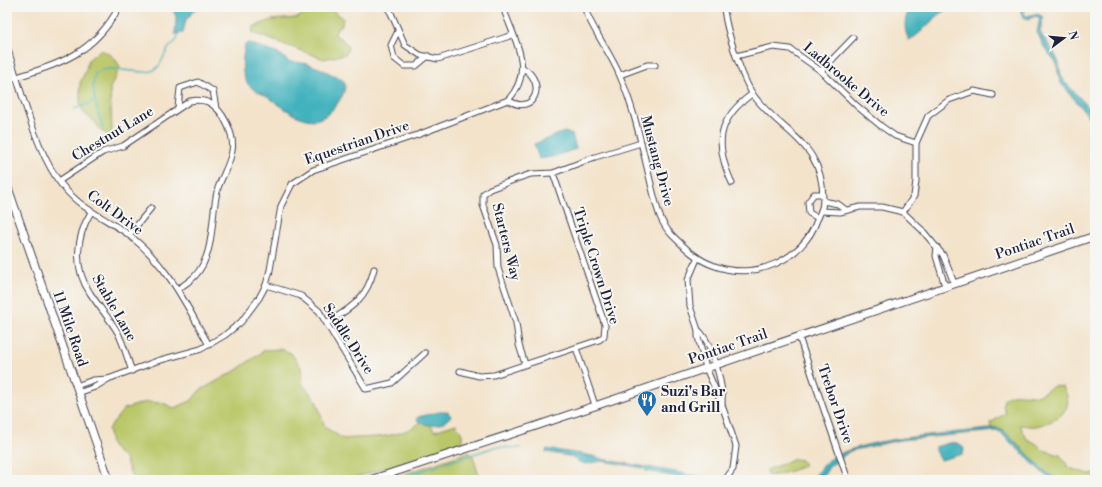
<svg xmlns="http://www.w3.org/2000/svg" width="1102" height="487" viewBox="0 0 1102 487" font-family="'Libre Bodoni',serif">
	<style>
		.green { fill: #bac768; stroke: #6e7452 }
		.water { fill: #42b2bd; stroke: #326a7c }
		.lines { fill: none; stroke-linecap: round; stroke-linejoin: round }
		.stream { stroke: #42b2bd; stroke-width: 1.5 }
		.street-casing { stroke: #413f51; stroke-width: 7 }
		.secondary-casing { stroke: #413f51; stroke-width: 9 }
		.street { stroke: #fff; stroke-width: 5 }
		.secondary { stroke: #fff; stroke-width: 7 }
		.labels { text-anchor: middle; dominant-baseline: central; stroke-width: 4; stroke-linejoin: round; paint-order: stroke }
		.street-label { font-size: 14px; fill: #22223b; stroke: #f6f6f2 }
		.poi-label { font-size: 14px; font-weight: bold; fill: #22223b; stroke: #f6f6f2; text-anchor: start }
	</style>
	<rect width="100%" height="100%" fill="#f6f6f2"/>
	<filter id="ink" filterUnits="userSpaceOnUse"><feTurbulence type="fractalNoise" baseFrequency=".025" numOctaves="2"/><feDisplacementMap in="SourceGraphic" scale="8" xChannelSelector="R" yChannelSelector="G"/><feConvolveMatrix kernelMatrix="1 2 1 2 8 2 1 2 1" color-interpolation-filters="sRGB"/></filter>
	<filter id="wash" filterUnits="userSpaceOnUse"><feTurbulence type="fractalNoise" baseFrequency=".012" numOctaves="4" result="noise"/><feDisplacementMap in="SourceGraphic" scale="16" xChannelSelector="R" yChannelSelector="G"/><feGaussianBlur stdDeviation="0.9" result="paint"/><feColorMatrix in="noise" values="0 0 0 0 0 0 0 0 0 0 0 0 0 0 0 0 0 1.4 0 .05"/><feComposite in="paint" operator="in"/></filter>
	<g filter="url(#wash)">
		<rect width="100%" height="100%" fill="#f3e3cb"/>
		<!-- green -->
		<g class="green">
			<path d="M 303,7 L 328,7 L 343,18 L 342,25 L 336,29 L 335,35 L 343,40 L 348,47 L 346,54 L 324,59 L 253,33 L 253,27 L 272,20 L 297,18 L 305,13 Z"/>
			<path d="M 100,50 C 109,52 117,59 120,68 L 110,88 L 112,129 L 110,136 L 101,131 L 94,121 L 83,112 L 80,102 L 80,83 L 86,70 L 88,60 Z"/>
			<path d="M 280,349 L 291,353 L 301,367 L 303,385 L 316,400 L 325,427 L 343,439 C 372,436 395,440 420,423 L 431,425 L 434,431 L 456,424 L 462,434 L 462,445 L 347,480 L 133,480 L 125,459 L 112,447 L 108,429 L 124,409 L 146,402 L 163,403 L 174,408 L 191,401 L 199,391 L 235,371 L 265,350 Z"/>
			<path d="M 1054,386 L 1063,387 C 1077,409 1057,422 1036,426 C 1031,427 1025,425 1020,425 L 1027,439 L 1037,444 L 1043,450 L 1060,455 L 1069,468 L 1089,474 L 1095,473 L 1095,480 L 1055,479 L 1048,474 L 1015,441 L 996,428 L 991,428 L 990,423 L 1006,413 C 993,391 1025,393 1037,396 Z"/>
			<path d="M 469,452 L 473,456 L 480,480 L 387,480 Z"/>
			<path d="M 795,459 L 801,460 L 805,464 C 798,470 775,477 767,475 L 767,470 Z"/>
		</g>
		<!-- water -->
		<g class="water">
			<path d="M 172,7 L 197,7 L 186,20 L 183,33 L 175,34 L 176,17 Z"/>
			<path d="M 911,7 L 952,7 C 934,13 926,32 909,40 C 903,29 904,17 911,7 Z"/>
			<path d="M 1020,7 L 1024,7 L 1024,13 L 1027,16 L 1038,13 L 1043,17 L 1040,32 C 1046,42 1054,50 1058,61 C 1061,67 1059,74 1063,79 C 1072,93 1095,107 1095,124 L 1060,82 L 1056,62 L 1044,47 L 1037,32 L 1040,18 L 1036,16 L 1027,19 L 1022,16 Z"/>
			<path d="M 249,43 L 281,55 L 289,62 C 310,61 326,71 344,81 C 347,88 343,95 339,101 C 318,134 296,117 271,99 C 263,93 251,91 246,81 C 240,70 243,57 245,45 Z"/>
			<path d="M 564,132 L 572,134 L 576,149 L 552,157 L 539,159 L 534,144 Z"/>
			<path d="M 439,412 L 448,412 L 451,416 C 443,426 427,428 417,420 L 418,417 Z"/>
			<path d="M 996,428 L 1004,431 L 1048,474 L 1059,480 L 1049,479 L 1002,434 L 996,431 L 900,440 L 850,451 L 829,467 L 821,480 L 813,480 C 816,475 819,469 823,465 C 850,436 956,434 996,428 Z"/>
			<path d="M 949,443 C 956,442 960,443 964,449 L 963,454 L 941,460 L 935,451 L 935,447 Z"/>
			<path d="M 547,449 C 559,451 595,455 602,459 L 704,477 L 702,480 L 693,480 L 646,471 L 643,468 L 602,461 L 586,464 L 579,462 L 573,457 L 546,452 Z"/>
		</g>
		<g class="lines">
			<!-- stream -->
			<g class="stream">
				<path d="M 74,109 L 89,104 L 95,99"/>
				<path d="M 103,128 C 98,114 89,85 96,72 C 111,63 146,79 157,68 C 162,64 164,54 168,49 C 170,46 174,43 177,40 L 178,34"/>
				<path d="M 394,480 L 495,447 L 521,448"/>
			</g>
		</g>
	</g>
	<g filter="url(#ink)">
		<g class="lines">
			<!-- street casing -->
			<g class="street-casing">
				<g id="street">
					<path d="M 387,7 L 391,13 L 405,45 L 420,55 L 438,59 L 513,35"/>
					<path d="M 584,7 C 593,31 610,52 620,76 C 636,113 643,153 653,192 C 657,208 660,223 672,235 C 685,248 697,260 715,266 C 755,281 803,260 817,220 C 820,214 823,208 823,201 C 824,142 783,135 754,96 C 742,79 725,27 724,7"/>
					<path d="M 398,31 L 391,45 L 394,58 L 404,66 L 416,66 L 428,56"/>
					<path d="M 7,47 C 20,86 34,144 56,177 C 77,209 102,215 129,235 C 169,266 185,303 209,345"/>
					<path d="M 736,56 L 773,47 L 790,49 L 821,71 L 857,106 L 881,126 L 895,136 L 916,143"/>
					<path d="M 821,71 L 853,38"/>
					<path d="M 620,75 L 647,65 L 655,65"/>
					<path d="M 7,80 C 56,65 93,56 119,7"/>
					<path d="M 508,100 C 534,117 548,83 523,68"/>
					<path d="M 178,108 L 180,88 L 198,82 L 213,91 L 216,108"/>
					<path d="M 59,181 L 103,152 L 123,146 L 190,101 C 196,100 202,100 208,102 C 223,109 235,135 232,151 C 230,164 222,176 218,188 C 210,216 216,253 195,276 C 190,281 184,285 178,289"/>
					<path d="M 732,183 C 714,144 717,119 752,94"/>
					<path d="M 823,201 L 838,204 L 846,210"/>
					<path d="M 821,211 L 840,212 L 860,207 L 882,207 L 903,212 L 922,230 L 943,255 L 954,283"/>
					<path d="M 91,212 C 76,237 73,268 90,293 C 99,307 110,319 118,333 C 124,345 127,358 132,371"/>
					<path d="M 903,212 L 914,196 L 916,181 L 916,143 L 928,116 L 949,100 L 974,91 L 993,95"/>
					<path d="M 818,218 L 809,213 L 808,202 L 814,194 L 822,194"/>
					<path d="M 129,235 L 151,208"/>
					<path d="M 937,247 L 936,256 L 945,286"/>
					<path d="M 697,259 L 688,280 L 690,306 L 698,330 L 698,337 L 706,368 L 722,405 L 736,446 L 733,469 L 725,480"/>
					<path d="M 266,285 L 301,296 L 319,311 L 366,389 L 392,383 L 425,353"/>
					<path d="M 327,323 C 351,308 367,299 374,269"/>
					<path d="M 698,330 C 712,342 724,386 722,404"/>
					<path d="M 799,337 L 848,480"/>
					<path d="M 576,348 L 595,405"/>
					<path d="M 525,364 L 519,345 L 516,323 L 498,268 L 497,245 L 483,205 L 483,194 L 490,189 L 519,178 L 531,174 L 553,173 L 595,157 L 641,143"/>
					<path d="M 460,371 L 479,376 L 494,375 L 599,340 L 604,336 L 605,325 L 553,173"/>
					<path d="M 76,386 L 93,380 L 108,379 L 157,361 L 201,349 L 225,335 L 241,322 L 259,298 L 266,285 L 270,270 L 281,206 L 292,184 L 313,170 L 420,134 L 508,100 C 536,70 514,40 503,7"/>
					<path d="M 78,393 L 95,387 L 108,379"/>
				</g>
			</g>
			<!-- secondary casing -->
			<g class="secondary-casing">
				<g id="secondary">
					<path d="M 7,185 L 109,480"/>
					<path d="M 370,480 L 533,427 L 1095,236"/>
				</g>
			</g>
			<!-- street -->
			<use href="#street" class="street"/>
			<!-- secondary -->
			<use href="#secondary" class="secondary"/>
		</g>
	</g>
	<!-- icons -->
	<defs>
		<g id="restaurant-pin" transform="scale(1)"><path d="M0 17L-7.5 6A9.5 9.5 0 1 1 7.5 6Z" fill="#1f6fb2" stroke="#f6f6f2"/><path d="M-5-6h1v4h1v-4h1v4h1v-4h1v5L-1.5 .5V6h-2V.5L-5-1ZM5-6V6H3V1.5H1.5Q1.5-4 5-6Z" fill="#fff"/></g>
	</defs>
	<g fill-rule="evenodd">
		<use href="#restaurant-pin" x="647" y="400"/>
	</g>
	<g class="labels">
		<!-- street labels -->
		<g class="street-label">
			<text transform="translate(846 80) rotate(40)">Ladbrooke Drive</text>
			<text transform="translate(113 134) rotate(-31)">Chestnut Lane</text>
			<text transform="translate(357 143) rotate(-19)">Equestrian Drive</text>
			<text transform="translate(657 161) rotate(75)">Mustang Drive</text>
			<text transform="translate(115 213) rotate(36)">Colt Drive</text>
			<text transform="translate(506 242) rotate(76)">Starters Way</text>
			<text transform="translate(1035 242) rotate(-19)">Pontiac Trail</text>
			<text transform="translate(596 266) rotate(72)">Triple Crown Drive</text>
			<text transform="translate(114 308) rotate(60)">Stable Lane</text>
			<text transform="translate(70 329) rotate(71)">11 Mile Road</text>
			<text transform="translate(348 339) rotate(57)">Saddle Drive</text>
			<text transform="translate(728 347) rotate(-19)">Pontiac Trail</text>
			<text transform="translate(835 404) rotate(71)">Trebor Drive</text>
		</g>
		<!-- poi labels -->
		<g class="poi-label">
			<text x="661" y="392">Suzi's Bar<tspan x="661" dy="16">and Grill</tspan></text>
		</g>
	</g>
	<!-- margin -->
	<rect width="1102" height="487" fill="none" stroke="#f6f6f2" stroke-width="24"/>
	<!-- north arrow -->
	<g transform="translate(1064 38) rotate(74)" stroke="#f6f6f2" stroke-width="3" paint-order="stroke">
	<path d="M0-3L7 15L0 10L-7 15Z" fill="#22223b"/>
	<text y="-6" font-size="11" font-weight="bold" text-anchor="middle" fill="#22223b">N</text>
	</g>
</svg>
